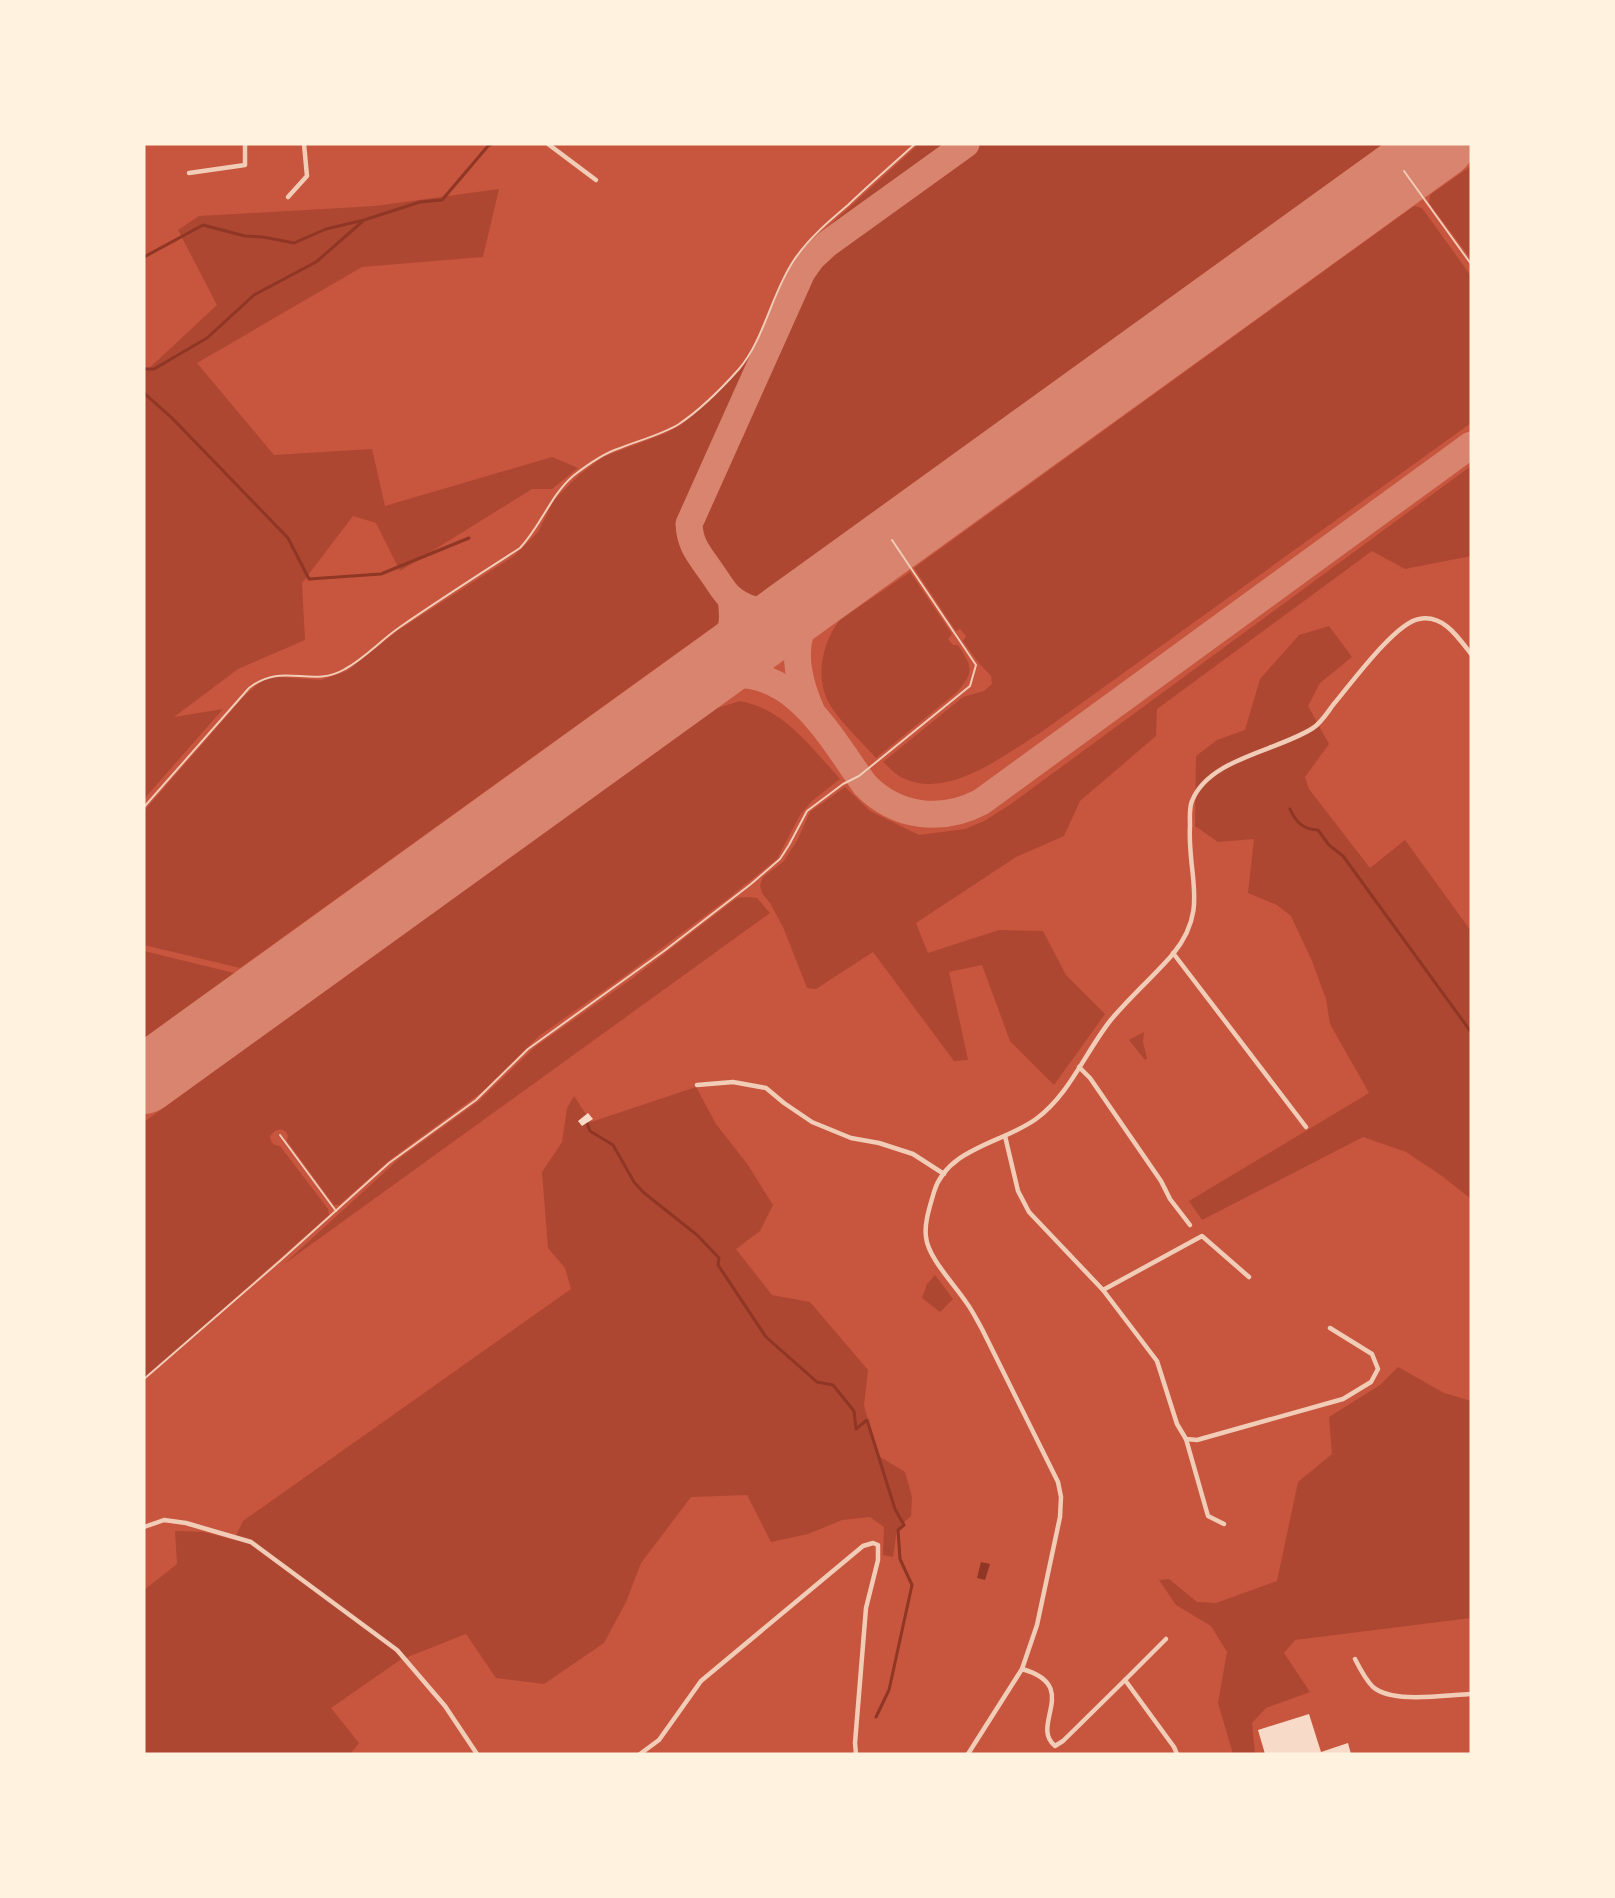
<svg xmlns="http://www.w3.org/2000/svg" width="1615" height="1898" viewBox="0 0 1615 1898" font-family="Mulish,sans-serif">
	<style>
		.green { fill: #ae4732 }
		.water { fill: #8f3625 }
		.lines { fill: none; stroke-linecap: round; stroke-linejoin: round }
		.stream { stroke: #8f3625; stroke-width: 3 }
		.taxiway { stroke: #d8846e; stroke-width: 27 }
		.runway { stroke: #d8846e; stroke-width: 68 }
		.building { fill: #f7dbc8 }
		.service { stroke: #f1ccb7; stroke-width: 2 }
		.minor { stroke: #f1ccb7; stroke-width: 4.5 }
	</style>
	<rect width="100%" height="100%" fill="#c8553d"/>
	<!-- green -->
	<g class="green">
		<path d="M 919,144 L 957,144 L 821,242 L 811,250 L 801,263 L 798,257 L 809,244 Z"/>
		<path d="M 975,144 L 1383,144 L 764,591 L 750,600 L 737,595 L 727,586 L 697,544 L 693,531 L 700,508 L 806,275 L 825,252 Z"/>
		<path d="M 1471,166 L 1471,259 L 1429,203 L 1430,195 Z"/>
		<path d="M 499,189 L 483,257 L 362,267 L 197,363 L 274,455 L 372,449 L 385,506 L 552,457 L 578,468 L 552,489 L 532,489 L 400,571 L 376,523 L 353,516 L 302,583 L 305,640 L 238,669 L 174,717 L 223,709 L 144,799 L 144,373 L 217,305 L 178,230 L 199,216 L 375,206 Z"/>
		<path d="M 1414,206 L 1422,208 L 1471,276 L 1471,423 L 1040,733 C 1004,755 949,799 905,779 C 897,776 890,768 883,762 L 963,697 L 984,691 L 992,684 L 991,676 L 978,662 L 963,641 L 966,636 L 960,629 L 956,631 L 914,568 Z"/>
		<path d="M 790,284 L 688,508 C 685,517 682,526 683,535 C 688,565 726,582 725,612 L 716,625 L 240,968 L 144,945 L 144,811 L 245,695 L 258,684 L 267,678 L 278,677 L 321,680 L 347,671 L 397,631 L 514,556 L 538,532 L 554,500 L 579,475 L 603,457 L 666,433 L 681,425 L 711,399 L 736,374 L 752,351 L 781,287 Z"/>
		<path d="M 1471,466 L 1471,556 L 1405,569 L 1372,551 L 1157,709 L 1156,736 L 1080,801 L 1064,836 L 1016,857 L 916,923 L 928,953 L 999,930 L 1043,931 L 1066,975 L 1105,1014 L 1054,1085 L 1010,1041 L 982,965 L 949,972 L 968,1060 L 954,1061 L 873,952 L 816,989 L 807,988 L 783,927 L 770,903 L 762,893 L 760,885 L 763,877 L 783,862 L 797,841 L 810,812 L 845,787 L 870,811 L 919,835 L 965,829 L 984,821 L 1011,804 Z"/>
		<path d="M 910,572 L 952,634 L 948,639 L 953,645 L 958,645 C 972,666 975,672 957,692 L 876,758 C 862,742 844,726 832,708 C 814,682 821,643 840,620 Z"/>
		<path d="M 1329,626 L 1352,657 L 1320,683 L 1308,706 L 1329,744 L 1305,777 L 1309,789 L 1370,868 L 1405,840 L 1471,931 L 1471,1199 L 1442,1176 L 1406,1152 L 1363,1137 L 1202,1220 L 1189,1201 L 1369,1093 L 1330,1024 L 1326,999 L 1312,961 L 1291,916 L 1277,905 L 1248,893 L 1254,839 L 1218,842 L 1195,826 L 1196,756 L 1217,740 L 1245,730 L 1260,679 L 1299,635 Z"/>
		<path d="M 740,701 C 784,709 811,747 840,779 L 812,801 L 800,815 L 777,859 L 726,900 L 623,977 L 539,1036 L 482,1092 L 391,1159 L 339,1205 L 334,1205 L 287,1141 L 288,1135 L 285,1131 C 278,1128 275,1130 270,1136 C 271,1143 273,1145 280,1146 L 328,1209 L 329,1215 L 144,1379 L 144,1122 L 714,709 Z"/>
		<path d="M 747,897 L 757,898 L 770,913 L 284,1264 L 400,1158 L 479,1101 L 535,1047 L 633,978 L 737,898 Z"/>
		<path d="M 144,951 L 234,973 L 144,1038 Z"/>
		<path d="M 1144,1032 L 1143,1042 L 1147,1058 L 1145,1060 L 1129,1040 Z"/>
		<path d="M 696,1087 L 716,1124 L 748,1165 L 773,1205 L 760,1231 L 736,1249 L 772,1295 L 810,1302 L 868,1370 L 864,1405 L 877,1455 L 905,1472 L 912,1497 L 911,1516 L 897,1529 L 893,1557 L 883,1555 L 884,1527 L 870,1517 L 842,1520 L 808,1534 L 771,1542 L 747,1495 L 691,1497 L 641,1563 L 626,1602 L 604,1643 L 544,1684 L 496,1678 L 466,1634 L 400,1660 L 331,1708 L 359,1743 L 350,1754 L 144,1754 L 144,1590 L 177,1564 L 175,1531 L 204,1532 L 234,1540 L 243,1521 L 571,1289 L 565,1268 L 548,1248 L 542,1172 L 562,1142 L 567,1108 L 574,1096 L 591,1122 Z"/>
		<path d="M 935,1275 L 953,1299 L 940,1312 L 922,1298 L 927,1284 Z"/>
		<path d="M 1398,1367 L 1444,1393 L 1471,1401 L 1471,1618 L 1295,1640 L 1284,1653 L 1310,1692 L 1266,1708 L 1252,1723 L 1255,1754 L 1233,1754 L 1218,1703 L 1227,1652 L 1211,1626 L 1176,1605 L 1159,1580 L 1169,1579 L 1197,1602 L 1216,1603 L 1277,1581 L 1298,1482 L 1332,1454 L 1329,1417 L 1380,1385 Z"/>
	</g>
	<!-- water -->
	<path class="water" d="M 981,1562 L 990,1564 L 985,1580 L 977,1578 Z"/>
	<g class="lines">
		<!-- stream -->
		<g class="stream">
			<path d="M 144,257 L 203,225 L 245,236 L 263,237 L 294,243 L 326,229 L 364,220 L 420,202 L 442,200 L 488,146 L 492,144"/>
			<path d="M 144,369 L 154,369 L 207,338 L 254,295 L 316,262 L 362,222"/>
			<path d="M 144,393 L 172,418 L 288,538 L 309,579 L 381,574 L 469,538"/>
			<path d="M 1290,809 C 1295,821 1304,830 1318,830 L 1329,845 L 1343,856 L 1471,1032"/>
			<path d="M 587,1123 L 590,1131 L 613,1145 L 634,1182 L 643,1192 L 697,1235 L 719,1258 L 718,1265 L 766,1337 L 817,1382 L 833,1385 L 854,1411 L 856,1429 L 867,1420 L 895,1509 L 904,1525 L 898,1530 L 900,1559 L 912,1585 L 889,1690 L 876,1717"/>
		</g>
		<!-- taxiway -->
		<g class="taxiway">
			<path d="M 822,590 C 794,607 763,623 732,599 C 724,593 718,581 712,573 C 700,555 690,546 689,524 L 802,272 L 812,258 L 827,244 L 966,144"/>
			<path d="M 694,681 C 725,656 737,640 731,598"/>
			<path d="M 682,692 C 693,687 704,680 716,677 C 791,660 828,734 865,785 C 896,817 941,823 981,802 L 1471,445"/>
			<path d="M 811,710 C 792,667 790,629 824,593"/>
		</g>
		<!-- runway -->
		<path class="runway" d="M 144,1080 L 1441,144"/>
	</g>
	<!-- building -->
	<g class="building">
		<path d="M 588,1113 L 593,1119 L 582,1126 L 578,1121 Z"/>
		<path d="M 1309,1714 L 1321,1752 L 1348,1743 L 1351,1754 L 1265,1754 L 1258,1730 Z"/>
	</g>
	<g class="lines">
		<!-- service -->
		<g class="service">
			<path d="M 1404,171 L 1471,264"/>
			<path d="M 144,807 L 249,688 C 283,661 311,689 345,669 C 365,658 381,640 400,627 C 439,600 480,574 520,548 C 541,526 550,496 573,476 C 587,465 604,453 620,448 C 640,440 661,435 679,424 C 700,410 722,388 739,369 C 764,340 772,292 794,260 C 808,239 829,221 848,205 C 870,184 893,164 915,144"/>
			<path d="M 280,1135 L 336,1211"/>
			<path d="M 144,1379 L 281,1260 L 389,1163 L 476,1100 L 528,1049 L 664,951 L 751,884 L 780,859 L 789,845 L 807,811 L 843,784 L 859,776 L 970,686 L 976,665 L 892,540"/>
		</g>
		<!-- minor -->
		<g class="minor">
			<path d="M 548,144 L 596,180"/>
			<path d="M 189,173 L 245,165 L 245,144"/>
			<path d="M 288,197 L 307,176 L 304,144"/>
			<path d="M 1173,953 L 1306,1127"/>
			<path d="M 1079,1067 L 1090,1078 L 1161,1181 L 1170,1199 L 1190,1225"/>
			<path d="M 697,1085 L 733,1082 L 766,1088 L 784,1103 L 812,1122 L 851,1138 L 879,1143 L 913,1154 L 944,1174"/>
			<path d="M 1005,1136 L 1018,1191 L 1029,1212 L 1103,1290 L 1157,1361 L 1177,1424 L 1186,1439 L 1197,1440 L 1343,1399 L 1371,1382 L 1378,1369 L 1372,1354 L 1330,1328"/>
			<path d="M 1103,1290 L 1202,1236 L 1249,1277"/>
			<path d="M 1186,1439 L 1208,1516 L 1224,1524"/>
			<path d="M 144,1527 L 164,1520 L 186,1523 L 251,1542 L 397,1650 L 445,1706 L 477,1754"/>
			<path d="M 1355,1659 C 1360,1669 1365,1679 1373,1687 C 1393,1704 1445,1695 1471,1694"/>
			<path d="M 1022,1669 C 1082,1686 1029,1725 1055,1746 L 1063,1741 L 1125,1680 L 1174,1747 L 1177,1754"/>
			<path d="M 1125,1680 L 1166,1639"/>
			<path d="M 640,1754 L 659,1740 L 701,1681 L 863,1546 L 873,1543 L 878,1545 L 878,1560 L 866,1608 L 855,1743 L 856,1754"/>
			<path d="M 968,1754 L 1022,1669 L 1037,1625 L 1060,1517 L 1061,1497 L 1058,1482 L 982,1329 C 977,1320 972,1310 966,1302 C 955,1285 928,1258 926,1237 C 924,1223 930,1206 934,1192 C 947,1148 1003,1143 1036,1119 C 1069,1095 1085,1053 1110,1021 C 1129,998 1153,977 1173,954 C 1210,909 1187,876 1190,826 C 1190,818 1189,808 1192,801 C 1209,758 1278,751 1313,728 C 1321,723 1327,713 1333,705 C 1350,685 1395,623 1419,619 C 1443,614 1458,637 1471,654"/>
		</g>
	</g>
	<!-- border -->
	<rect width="1615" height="1898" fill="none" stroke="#fff3e0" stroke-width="291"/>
</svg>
